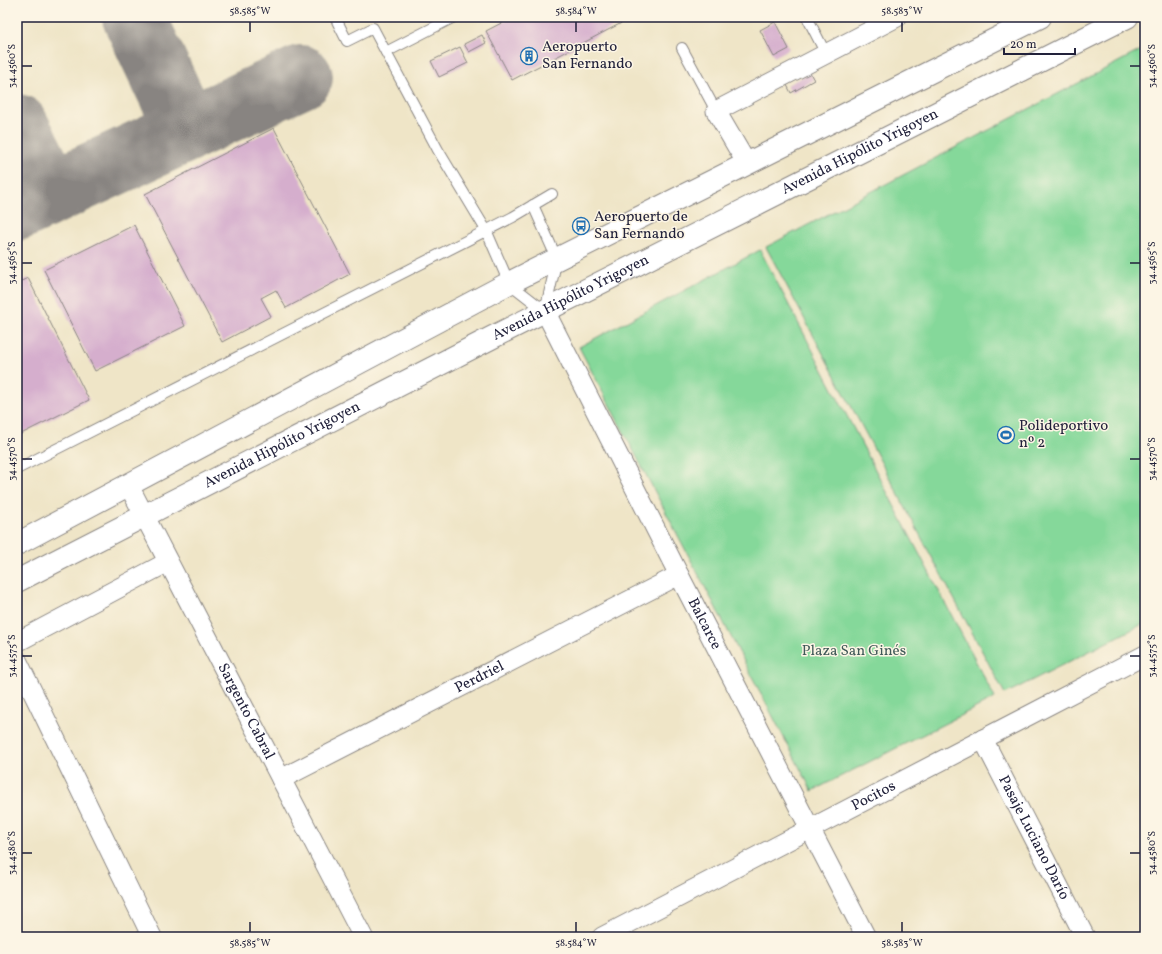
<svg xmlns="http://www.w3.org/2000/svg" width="1162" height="954" viewBox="0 0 1162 954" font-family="Vollkorn,serif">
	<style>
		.green { fill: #85d89a; stroke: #547d6a }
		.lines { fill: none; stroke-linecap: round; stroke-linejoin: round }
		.taxiway { stroke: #888481; stroke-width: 64 }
		.building { fill: #d5aecd }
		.lane-casing { stroke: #888481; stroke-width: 12 }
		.street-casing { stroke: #888481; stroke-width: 21 }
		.primary-casing { stroke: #888481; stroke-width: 24 }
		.lane { stroke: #fff; stroke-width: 10 }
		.street { stroke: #fff; stroke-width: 19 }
		.primary { stroke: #fff; stroke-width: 22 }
		.ticks { fill: none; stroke: #22223b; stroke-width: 1.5 }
		.labels { text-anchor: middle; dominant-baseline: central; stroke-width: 3; stroke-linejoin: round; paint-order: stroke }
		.poi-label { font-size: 15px; fill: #22223b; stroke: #fcf5e5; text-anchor: start }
		.street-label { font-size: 15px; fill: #22223b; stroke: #fcf5e5 }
		.park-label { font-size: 15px; fill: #405958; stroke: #fcf5e5 }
		.neatline { fill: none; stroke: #22223b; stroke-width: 1.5 }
		.ticks-label { font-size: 10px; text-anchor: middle; fill: #22223b }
	</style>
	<rect width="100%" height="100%" fill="#fcf5e5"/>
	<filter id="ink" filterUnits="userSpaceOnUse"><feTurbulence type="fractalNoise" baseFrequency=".025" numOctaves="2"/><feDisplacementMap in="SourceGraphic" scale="8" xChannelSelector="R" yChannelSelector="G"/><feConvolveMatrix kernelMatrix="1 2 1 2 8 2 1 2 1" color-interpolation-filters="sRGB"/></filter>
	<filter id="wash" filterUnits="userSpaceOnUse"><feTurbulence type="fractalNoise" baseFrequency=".012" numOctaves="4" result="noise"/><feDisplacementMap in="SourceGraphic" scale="16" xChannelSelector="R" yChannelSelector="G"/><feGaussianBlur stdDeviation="0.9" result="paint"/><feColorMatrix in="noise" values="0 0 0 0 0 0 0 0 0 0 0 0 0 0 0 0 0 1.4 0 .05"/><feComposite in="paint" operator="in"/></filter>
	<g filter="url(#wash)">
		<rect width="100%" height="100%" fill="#efe5c7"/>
		<!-- green -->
		<g class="green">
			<path d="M 1145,48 L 1145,623 L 1005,694 L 766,247 Z"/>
			<path d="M 760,250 L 995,698 L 812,791 L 579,347 Z"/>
		</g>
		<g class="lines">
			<!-- taxiway -->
			<g class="taxiway">
				<path d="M 134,17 L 187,130"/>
				<path d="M 17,126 L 51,192"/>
				<path d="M 17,209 L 301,77"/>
			</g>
		</g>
		<g id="blocks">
			<!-- building -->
			<g class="building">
				<path d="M 513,17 L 633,17 L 512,80 L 486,31 Z"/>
				<path d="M 775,22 L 789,49 L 774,57 L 760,30 Z"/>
				<path d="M 482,35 L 486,43 L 469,52 L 464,44 Z"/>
				<path d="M 460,47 L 468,63 L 439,77 L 431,61 Z"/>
				<path d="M 810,73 L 814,80 L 791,93 L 787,85 Z"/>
				<path d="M 274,128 L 350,274 L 286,308 L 276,290 L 261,298 L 271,316 L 222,342 L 145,194 Z"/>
				<path d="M 134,225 L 185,326 L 95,371 L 44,270 Z"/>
				<path d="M 28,278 L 89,400 L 17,436 L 17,283 Z"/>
			</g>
		</g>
	</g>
	<g filter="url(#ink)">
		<use href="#blocks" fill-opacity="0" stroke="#888481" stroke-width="1"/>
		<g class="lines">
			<!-- lane casing -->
			<g class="lane-casing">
				<g id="lane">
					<path d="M 807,17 L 826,54"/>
					<path d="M 337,21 L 347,41 L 373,28 L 438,150 L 486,230 L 509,283 L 545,311 L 557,259 L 533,205"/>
					<path d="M 682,48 L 716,111"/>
					<path d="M 386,52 L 454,17"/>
					<path d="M 17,469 L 513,217 L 552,194"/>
				</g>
			</g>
			<!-- street casing -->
			<g class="street-casing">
				<g id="street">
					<path d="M 747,164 L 716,111 L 897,17"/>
					<path id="s1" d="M 545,311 L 679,575 L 866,937"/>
					<path id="s2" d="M 129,486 L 363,937"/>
					<path d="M 17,642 L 168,562"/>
					<path d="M 17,660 L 152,937"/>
					<path id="s3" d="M 983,739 L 1085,937"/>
					<path id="s4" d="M 281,779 L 679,575"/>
					<path id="s5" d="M 602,937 L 1145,655"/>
				</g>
			</g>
			<!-- primary casing -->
			<g class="primary-casing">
				<g id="primary">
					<path d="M 17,544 L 509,283 L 1040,17"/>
					<path id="s6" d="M 17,581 L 491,338 L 1127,17"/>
				</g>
			</g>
			<!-- lane -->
			<use href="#lane" class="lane"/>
			<!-- street -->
			<use href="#street" class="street"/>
			<!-- primary -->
			<use href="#primary" class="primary"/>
		</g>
	</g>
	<!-- ticks -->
	<path class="ticks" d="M 250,22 L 250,32M 576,22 L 576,32M 902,22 L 902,32M 22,66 L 32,66M 1130,66 L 1140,66M 22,263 L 32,263M 1130,263 L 1140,263M 22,459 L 32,459M 1130,459 L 1140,459M 22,656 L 32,656M 1130,656 L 1140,656M 22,853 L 32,853M 1130,853 L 1140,853M 250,922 L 250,932M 576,922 L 576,932M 902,922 L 902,932"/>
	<!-- icons -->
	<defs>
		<g id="building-ring" transform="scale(0.9)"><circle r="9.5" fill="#fcf5e5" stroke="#1f6fb2" stroke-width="1.5"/><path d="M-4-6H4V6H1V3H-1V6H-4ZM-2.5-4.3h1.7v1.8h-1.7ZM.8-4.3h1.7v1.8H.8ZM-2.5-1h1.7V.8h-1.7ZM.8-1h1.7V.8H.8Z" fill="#1f6fb2"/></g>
		<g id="bus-ring" transform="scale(0.9)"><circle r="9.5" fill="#fcf5e5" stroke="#1f6fb2" stroke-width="1.5"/><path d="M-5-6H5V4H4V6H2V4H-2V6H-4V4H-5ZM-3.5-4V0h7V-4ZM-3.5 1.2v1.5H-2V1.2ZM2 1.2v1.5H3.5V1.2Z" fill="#1f6fb2"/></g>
		<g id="stadium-ring" transform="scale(0.9)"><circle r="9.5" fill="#fcf5e5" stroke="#1f6fb2" stroke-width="1.5"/><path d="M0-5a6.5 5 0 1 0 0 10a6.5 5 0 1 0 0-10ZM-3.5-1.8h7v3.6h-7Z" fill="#1f6fb2"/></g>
	</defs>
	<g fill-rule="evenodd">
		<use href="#building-ring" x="529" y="56"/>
		<use href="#bus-ring" x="581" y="226"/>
		<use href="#stadium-ring" x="1006" y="435"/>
	</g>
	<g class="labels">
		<!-- poi labels -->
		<g class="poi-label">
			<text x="542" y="47">Aeropuerto<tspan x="542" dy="17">San Fernando</tspan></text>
			<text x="594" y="217">Aeropuerto de<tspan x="594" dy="17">San Fernando</tspan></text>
			<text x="1019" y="426">Polideportivo<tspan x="1019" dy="17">nº 2</tspan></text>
		</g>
		<!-- street labels -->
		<g class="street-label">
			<text stroke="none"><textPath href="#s6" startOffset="946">Avenida Hipólito Yrigoyen</textPath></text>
			<text stroke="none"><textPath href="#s6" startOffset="622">Avenida Hipólito Yrigoyen</textPath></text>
			<text stroke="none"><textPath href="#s6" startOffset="298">Avenida Hipólito Yrigoyen</textPath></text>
			<text stroke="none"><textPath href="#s1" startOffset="351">Balcarce</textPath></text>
			<text stroke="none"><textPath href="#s4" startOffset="223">Perdriel</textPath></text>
			<text stroke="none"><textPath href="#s2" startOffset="254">Sargento Cabral</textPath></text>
			<text stroke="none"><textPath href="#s5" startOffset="306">Pocitos</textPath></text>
			<text stroke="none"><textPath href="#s3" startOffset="111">Pasaje Luciano Darío</textPath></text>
		</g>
		<!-- park labels -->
		<g class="park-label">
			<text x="854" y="651">Plaza San Ginés</text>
		</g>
	</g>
	<!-- margin -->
	<rect width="1162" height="954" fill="none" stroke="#fcf5e5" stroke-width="44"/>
	<!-- scale -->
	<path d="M1004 48v6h71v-6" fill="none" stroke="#22223b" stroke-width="2"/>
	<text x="1010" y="48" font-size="12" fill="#22223b" stroke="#fcf5e5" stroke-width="3" paint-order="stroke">20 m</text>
	<rect x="22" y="22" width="1118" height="910" class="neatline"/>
	<g class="ticks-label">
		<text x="250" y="14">58.585°W</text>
		<text x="576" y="14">58.584°W</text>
		<text x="902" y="14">58.583°W</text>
		<text transform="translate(11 66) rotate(-90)" y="4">34.4560°S</text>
		<text transform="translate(1151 66) rotate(-90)" y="4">34.4560°S</text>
		<text transform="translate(11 263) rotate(-90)" y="4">34.4565°S</text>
		<text transform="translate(1151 263) rotate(-90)" y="4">34.4565°S</text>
		<text transform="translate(11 459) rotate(-90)" y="4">34.4570°S</text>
		<text transform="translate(1151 459) rotate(-90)" y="4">34.4570°S</text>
		<text transform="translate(11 656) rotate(-90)" y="4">34.4575°S</text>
		<text transform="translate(1151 656) rotate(-90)" y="4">34.4575°S</text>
		<text transform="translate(11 853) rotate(-90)" y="4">34.4580°S</text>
		<text transform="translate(1151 853) rotate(-90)" y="4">34.4580°S</text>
		<text x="250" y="946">58.585°W</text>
		<text x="576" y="946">58.584°W</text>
		<text x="902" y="946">58.583°W</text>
	</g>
</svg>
